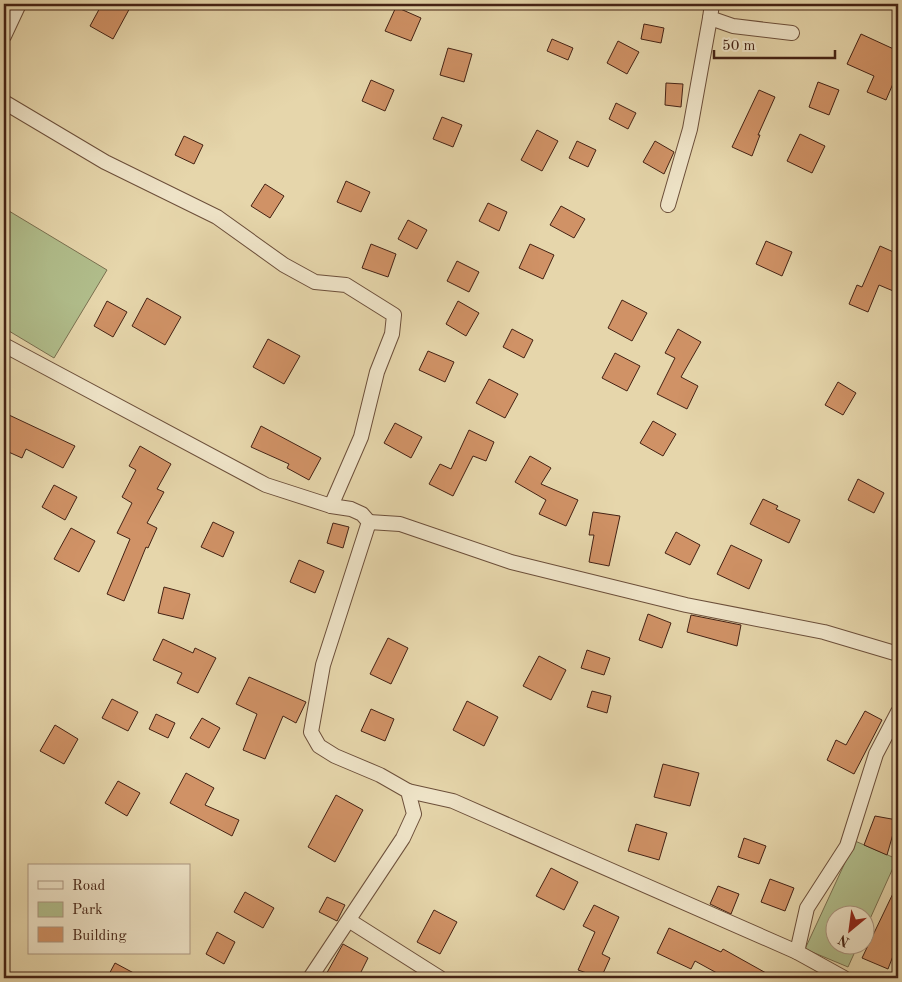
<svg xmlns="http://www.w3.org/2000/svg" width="902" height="982" viewBox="0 0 902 982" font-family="'Old Standard TT',serif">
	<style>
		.green { fill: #b1be8c; stroke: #7a7050 }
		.building { fill: #d09266; stroke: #442214 }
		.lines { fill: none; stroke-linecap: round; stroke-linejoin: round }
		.minor-casing { stroke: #6c4f3a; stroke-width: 16 }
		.minor { stroke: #efe4c8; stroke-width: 14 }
	</style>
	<rect width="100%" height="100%" fill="#e6d6ab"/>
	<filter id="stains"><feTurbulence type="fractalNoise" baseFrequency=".004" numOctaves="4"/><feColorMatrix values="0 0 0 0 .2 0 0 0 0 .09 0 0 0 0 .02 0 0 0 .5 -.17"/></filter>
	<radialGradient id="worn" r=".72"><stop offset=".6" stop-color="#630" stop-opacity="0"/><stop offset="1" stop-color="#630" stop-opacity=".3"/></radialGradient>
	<!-- green -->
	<g class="green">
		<path d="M 4,208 L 107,270 L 54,358 L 4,328 Z"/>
		<path d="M 855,841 L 897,859 L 865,930 L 864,914 L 834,914 L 834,944 L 858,945 L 848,967 L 805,949 Z"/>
	</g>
	<!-- building -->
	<g class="building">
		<path d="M 102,4 L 132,4 L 113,39 L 90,26 Z"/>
		<path d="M 396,7 L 421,18 L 411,41 L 385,31 Z"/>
		<path d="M 644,24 L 664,28 L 661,43 L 641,39 Z"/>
		<path d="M 861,34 L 898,51 L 898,72 L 886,100 L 867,92 L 874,76 L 847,64 Z"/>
		<path d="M 552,39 L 573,48 L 568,60 L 547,51 Z"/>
		<path d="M 618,41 L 639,52 L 627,74 L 607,63 Z"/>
		<path d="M 448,48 L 472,54 L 464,82 L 440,75 Z"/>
		<path d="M 371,80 L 394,90 L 385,111 L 362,101 Z"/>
		<path d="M 818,82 L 839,90 L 829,115 L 809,107 Z"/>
		<path d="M 666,83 L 683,84 L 681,107 L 665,105 Z"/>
		<path d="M 759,90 L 775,97 L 758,135 L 760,135 L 752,156 L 732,147 Z"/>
		<path d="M 616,103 L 636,113 L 628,129 L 609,119 Z"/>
		<path d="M 442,117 L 462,125 L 453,147 L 433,139 Z"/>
		<path d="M 537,130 L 558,141 L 542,171 L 521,160 Z"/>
		<path d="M 800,134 L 825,146 L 812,173 L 787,161 Z"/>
		<path d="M 184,136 L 203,145 L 194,164 L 175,155 Z"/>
		<path d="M 577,141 L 596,150 L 588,167 L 569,158 Z"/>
		<path d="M 655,141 L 674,152 L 664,174 L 643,162 Z"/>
		<path d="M 346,181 L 370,192 L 361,212 L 337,202 Z"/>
		<path d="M 265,184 L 284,196 L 270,218 L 251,206 Z"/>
		<path d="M 488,203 L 507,212 L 499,231 L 479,221 Z"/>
		<path d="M 561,206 L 585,219 L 574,238 L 550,225 Z"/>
		<path d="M 408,220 L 427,230 L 417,249 L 398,239 Z"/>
		<path d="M 766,241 L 792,252 L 782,276 L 756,264 Z"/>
		<path d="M 371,244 L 396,254 L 388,277 L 362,268 Z"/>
		<path d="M 530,244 L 554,255 L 543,279 L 519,268 Z"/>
		<path d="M 880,246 L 898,254 L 898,293 L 879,285 L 868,312 L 849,304 L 857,285 L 862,287 Z"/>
		<path d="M 457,261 L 479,272 L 469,292 L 447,281 Z"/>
		<path d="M 147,298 L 181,317 L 165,345 L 132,326 Z"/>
		<path d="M 622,300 L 647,313 L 632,341 L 608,328 Z"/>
		<path d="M 107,301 L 127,312 L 113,337 L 94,326 Z"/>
		<path d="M 458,301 L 479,313 L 466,336 L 446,324 Z"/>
		<path d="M 512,329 L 533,340 L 524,358 L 503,347 Z"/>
		<path d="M 678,329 L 701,342 L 681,377 L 698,386 L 687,409 L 657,394 L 675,358 L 665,353 Z"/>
		<path d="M 268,339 L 300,356 L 284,384 L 253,367 Z"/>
		<path d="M 428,351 L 454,362 L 445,382 L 419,370 Z"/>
		<path d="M 615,353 L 640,366 L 627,391 L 602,378 Z"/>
		<path d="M 489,379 L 518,394 L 505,418 L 476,403 Z"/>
		<path d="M 838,382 L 856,393 L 843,415 L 825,405 Z"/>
		<path d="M 9,415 L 75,446 L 63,468 L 26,449 L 22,458 L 4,450 L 4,426 Z"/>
		<path d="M 653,421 L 676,434 L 663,456 L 640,443 Z"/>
		<path d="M 395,423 L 422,437 L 411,458 L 384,443 Z"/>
		<path d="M 261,426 L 321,458 L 309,480 L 287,468 L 289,464 L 251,447 Z"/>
		<path d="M 469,430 L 494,442 L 486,461 L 473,456 L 453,496 L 429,484 L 440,464 L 451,469 Z"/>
		<path d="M 140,446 L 171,464 L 157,489 L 164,492 L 147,523 L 157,528 L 148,548 L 146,547 L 124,601 L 107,594 L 130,539 L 117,533 L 132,503 L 122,497 L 136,470 L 129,466 Z"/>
		<path d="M 530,456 L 551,468 L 541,484 L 578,500 L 566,526 L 539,514 L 546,500 L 515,482 Z"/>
		<path d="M 858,479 L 884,493 L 874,513 L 848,500 Z"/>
		<path d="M 54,485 L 77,497 L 65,520 L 42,507 Z"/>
		<path d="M 763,499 L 778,506 L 776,509 L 800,520 L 789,543 L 750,524 Z"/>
		<path d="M 593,512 L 620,516 L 609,566 L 589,562 L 594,535 L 589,535 Z"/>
		<path d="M 213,522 L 234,532 L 223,557 L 201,547 Z"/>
		<path d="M 333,523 L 349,527 L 343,548 L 327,543 Z"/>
		<path d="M 71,528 L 95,541 L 79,572 L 54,559 Z"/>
		<path d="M 676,532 L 700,545 L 690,565 L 665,553 Z"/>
		<path d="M 731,545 L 762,560 L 749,589 L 717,574 Z"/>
		<path d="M 299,560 L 324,571 L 315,593 L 290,582 Z"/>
		<path d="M 164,587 L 190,594 L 183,619 L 158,613 Z"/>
		<path d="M 648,614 L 671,623 L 662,648 L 639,640 Z"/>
		<path d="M 691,615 L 741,625 L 737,646 L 687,632 Z"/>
		<path d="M 388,638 L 408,648 L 391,684 L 370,674 Z"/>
		<path d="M 163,639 L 193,653 L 195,648 L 216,658 L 198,693 L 177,683 L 182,673 L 153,660 Z"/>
		<path d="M 587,650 L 610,658 L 604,675 L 581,668 Z"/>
		<path d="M 539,656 L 566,670 L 551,700 L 523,686 Z"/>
		<path d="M 249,677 L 306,702 L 296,723 L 283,716 L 265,759 L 243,750 L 257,714 L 236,704 Z"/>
		<path d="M 592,691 L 611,696 L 607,713 L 587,707 Z"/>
		<path d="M 112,699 L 138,712 L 128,731 L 102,718 Z"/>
		<path d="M 467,701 L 498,717 L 484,746 L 453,730 Z"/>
		<path d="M 371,709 L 394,719 L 385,741 L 361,731 Z"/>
		<path d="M 865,711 L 882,720 L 854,774 L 827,760 L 836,740 L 846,745 Z"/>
		<path d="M 156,714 L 175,723 L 168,738 L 149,729 Z"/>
		<path d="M 202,718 L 220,728 L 209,748 L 190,738 Z"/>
		<path d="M 55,725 L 78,739 L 64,764 L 40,751 Z"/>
		<path d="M 663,764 L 699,773 L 690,806 L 654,797 Z"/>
		<path d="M 186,773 L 214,788 L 205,805 L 239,820 L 232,836 L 170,803 Z"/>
		<path d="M 118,781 L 140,793 L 127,816 L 105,803 Z"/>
		<path d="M 336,795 L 363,810 L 335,862 L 308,847 Z"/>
		<path d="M 875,816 L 897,820 L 887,855 L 864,845 Z"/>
		<path d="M 636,824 L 667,833 L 659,860 L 628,851 Z"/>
		<path d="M 744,838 L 766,846 L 759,864 L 738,857 Z"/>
		<path d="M 551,868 L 578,882 L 564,910 L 536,896 Z"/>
		<path d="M 770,879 L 794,888 L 785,911 L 761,902 Z"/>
		<path d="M 898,883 L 898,943 L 888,969 L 862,958 Z"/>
		<path d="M 718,886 L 739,894 L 731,914 L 710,904 Z"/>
		<path d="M 245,892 L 274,908 L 263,928 L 234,912 Z"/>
		<path d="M 327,897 L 345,905 L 337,921 L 319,912 Z"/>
		<path d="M 594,905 L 619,917 L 602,954 L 610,958 L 601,978 L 578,970 L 595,932 L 583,926 Z"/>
		<path d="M 434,910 L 457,922 L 440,954 L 417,942 Z"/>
		<path d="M 669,928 L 721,952 L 723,949 L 775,978 L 726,978 L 695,961 L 691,969 L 657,953 Z"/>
		<path d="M 217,932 L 235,942 L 224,964 L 206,954 Z"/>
		<path d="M 343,944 L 368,958 L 358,978 L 324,978 Z"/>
		<path d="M 115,963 L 143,978 L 107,978 Z"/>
	</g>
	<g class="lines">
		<!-- minor casing -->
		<g class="minor-casing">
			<g id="minor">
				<path d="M 712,4 L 710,18 L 733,26 L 792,33"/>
				<path d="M 4,36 L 19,4"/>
				<path d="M 4,102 L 105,162 L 217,217 L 284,265 L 315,282 L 346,285 L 394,315 L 392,334 L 377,372 L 361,437 L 331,506"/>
				<path d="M 668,205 L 690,129 L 710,18"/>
				<path d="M 4,345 L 266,485 L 331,506 L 351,509 L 362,514 L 369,522 L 323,665 L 311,732 L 319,746 L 335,756 L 380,775 L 408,791 L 414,814 L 403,838 L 310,978"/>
				<path d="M 369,522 L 400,524 L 511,562 L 686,605 L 824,632 L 898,654"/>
				<path d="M 408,791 L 453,801 L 797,952"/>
				<path d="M 350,921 L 440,978"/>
				<path d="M 844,978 L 797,952 L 807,908 L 847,846 L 876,754 L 898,712"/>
			</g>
		</g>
		<!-- minor -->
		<use href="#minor" class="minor"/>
	</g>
	<!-- margin -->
	<rect width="902" height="982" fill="none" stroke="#e6d6ab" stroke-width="20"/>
	<rect x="5" y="5" width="892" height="972" fill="none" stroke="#442214" stroke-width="2.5"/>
	<rect x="10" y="10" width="882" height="962" fill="none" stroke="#442214"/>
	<!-- legend -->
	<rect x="28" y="864" width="162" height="90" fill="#efe4c8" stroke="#ab9680"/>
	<rect x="38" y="881" width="25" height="8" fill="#efe4c8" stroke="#ab9680"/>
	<text x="72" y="890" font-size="15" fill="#442214">Road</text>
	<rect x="38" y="902" width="25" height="15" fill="#b1be8c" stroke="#ab9680"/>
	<text x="72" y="914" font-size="15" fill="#442214">Park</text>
	<rect x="38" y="927" width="25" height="15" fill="#d09266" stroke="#ab9680"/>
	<text x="72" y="940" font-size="15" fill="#442214">Building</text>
	<!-- north arrow -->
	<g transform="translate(850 930) rotate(209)"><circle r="24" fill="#efe4c8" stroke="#ab9680"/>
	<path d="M0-4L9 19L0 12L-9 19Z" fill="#8f2418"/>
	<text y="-8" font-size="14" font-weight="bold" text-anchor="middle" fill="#442214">N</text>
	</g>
	<!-- scale -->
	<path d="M714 50v8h121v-8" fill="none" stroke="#442214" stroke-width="2.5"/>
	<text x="722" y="50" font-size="15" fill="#442214" stroke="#efe4c8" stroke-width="4" paint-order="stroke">50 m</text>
	<rect width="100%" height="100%" filter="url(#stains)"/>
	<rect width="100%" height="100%" fill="url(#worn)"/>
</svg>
